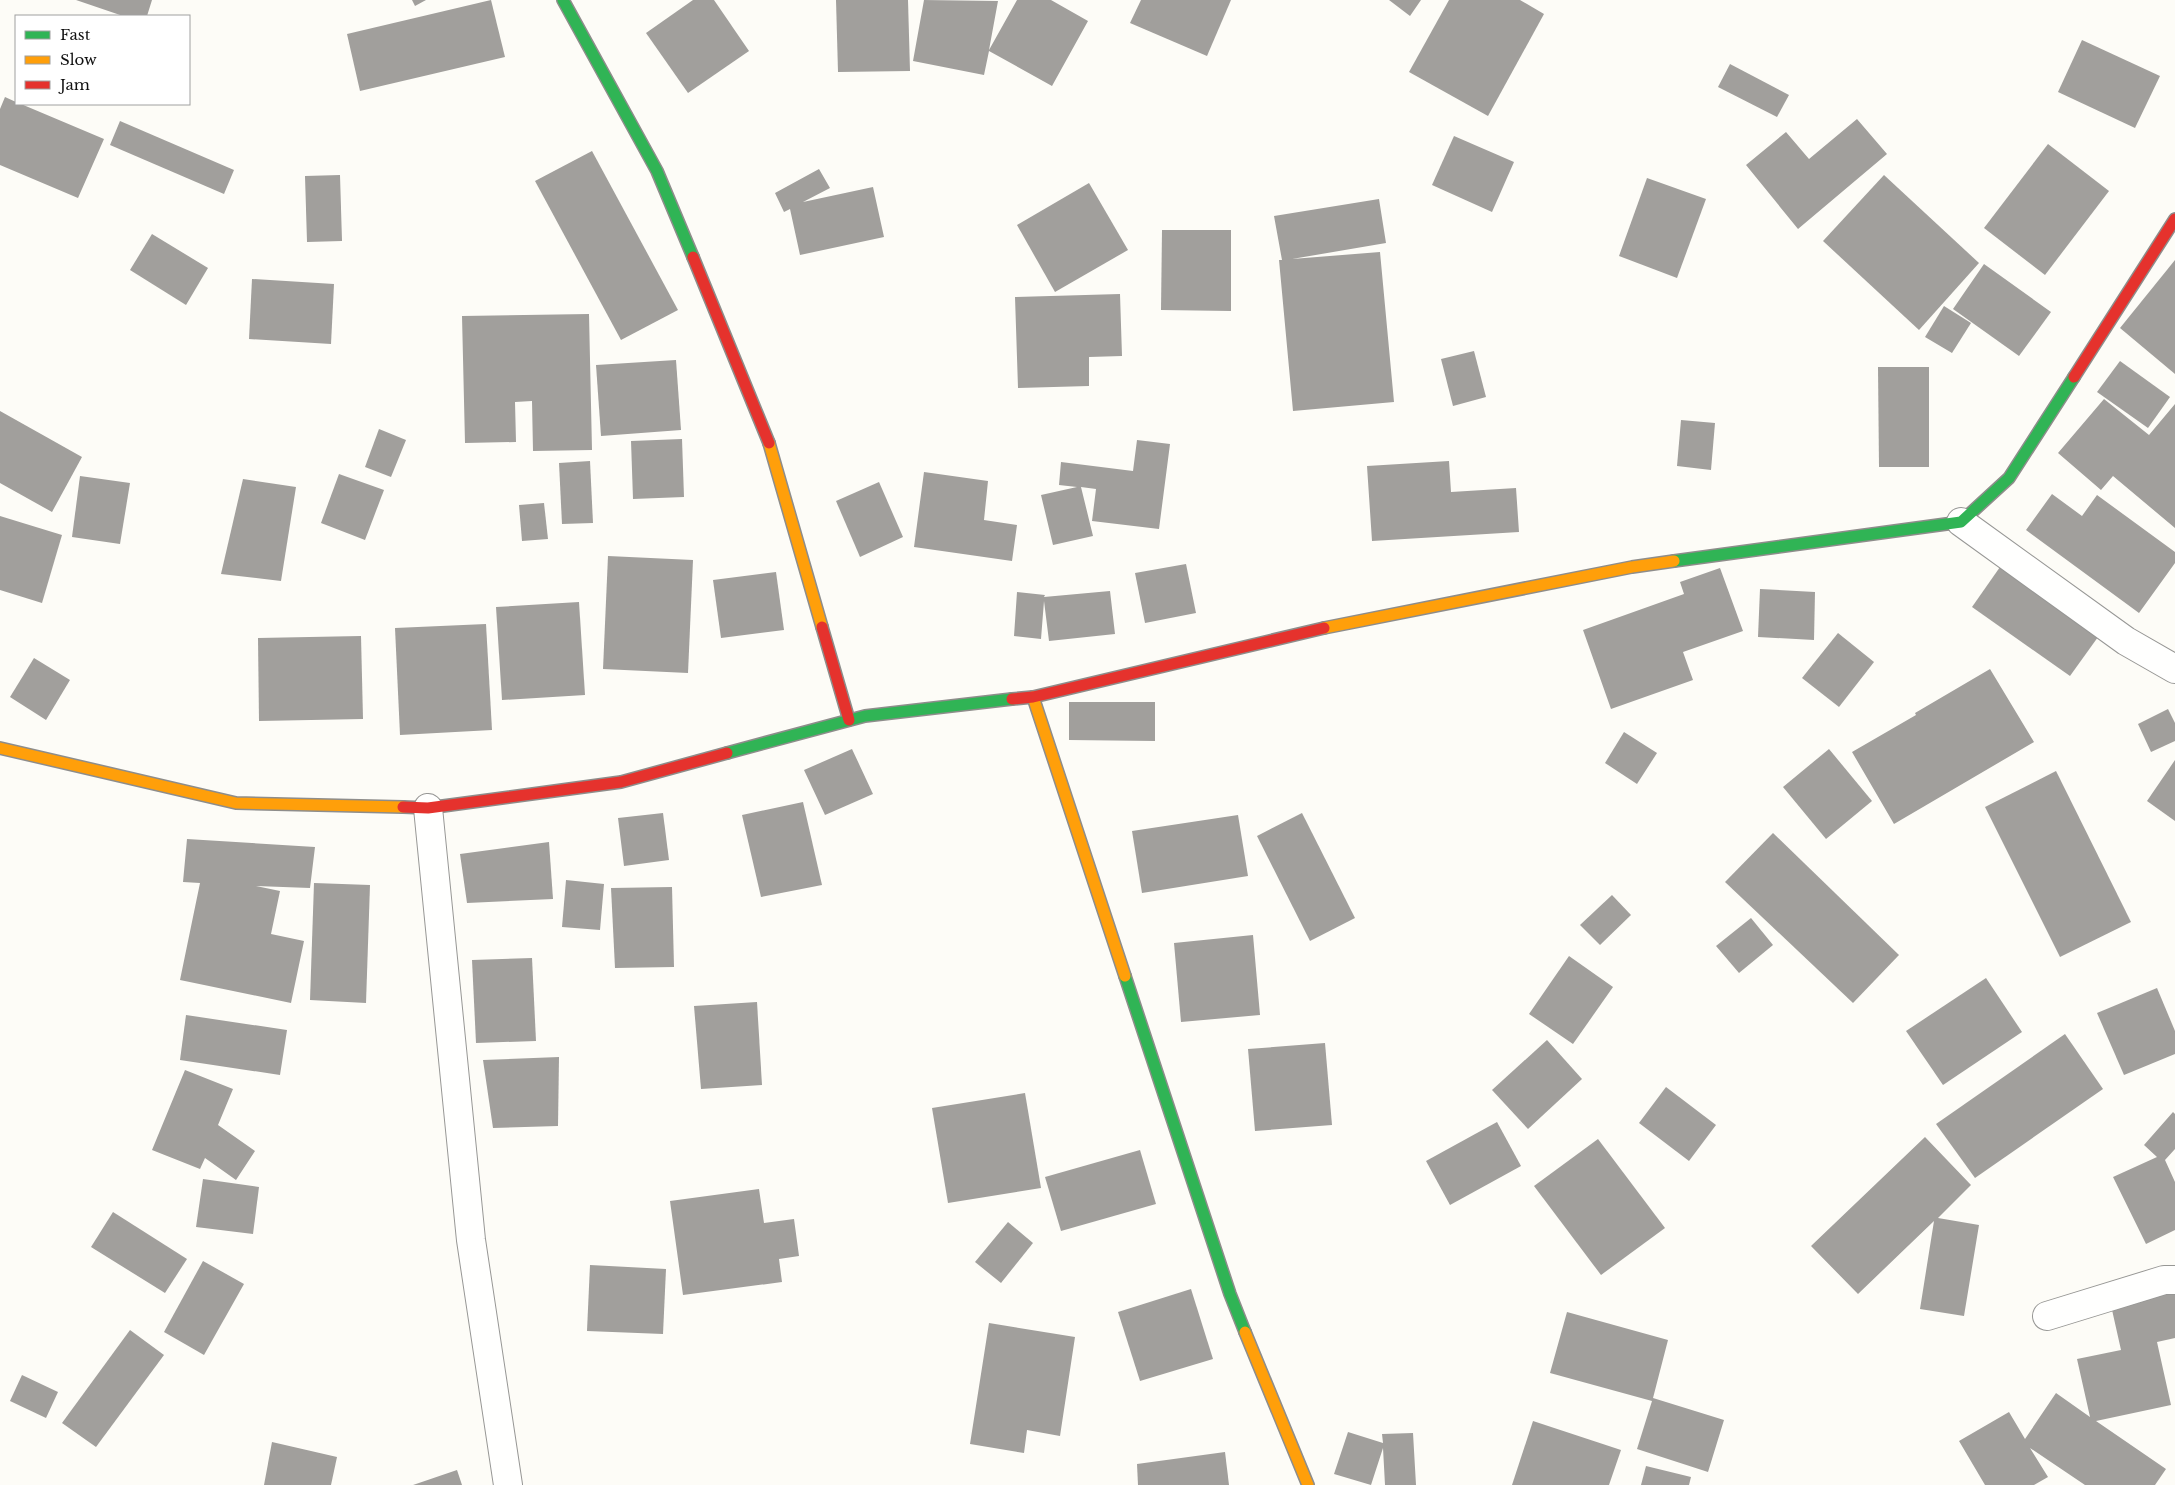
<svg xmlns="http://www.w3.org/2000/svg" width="2175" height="1485" viewBox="0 0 2175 1485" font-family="'Libre Baskerville',serif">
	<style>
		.building { fill: #a19f9c }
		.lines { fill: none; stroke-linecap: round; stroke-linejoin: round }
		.street-casing { stroke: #979795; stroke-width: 30 }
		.fast-casing { stroke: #8e8d8b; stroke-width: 14 }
		.slow-casing { stroke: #8e8d8b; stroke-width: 14 }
		.jam-casing { stroke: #8e8d8b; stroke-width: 14 }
		.street { stroke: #fffffe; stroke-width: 28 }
		.fast { stroke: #30b455; stroke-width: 11 }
		.slow { stroke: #ff9f0a; stroke-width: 11 }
		.jam { stroke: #e5322d; stroke-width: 11 }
	</style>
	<rect width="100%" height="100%" fill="#fdfcf7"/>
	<!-- building -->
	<g class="building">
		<path d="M 76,0 L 152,0 L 147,16 L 123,16 Z"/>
		<path d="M 412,0 L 426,0 L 415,6 Z"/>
		<path d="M 491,0 L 505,57 L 360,91 L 347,34 Z"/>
		<path d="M 693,0 L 714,0 L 749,51 L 688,93 L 646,33 Z"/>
		<path d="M 836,0 L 908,0 L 910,71 L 838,72 Z"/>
		<path d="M 924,0 L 998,1 L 989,50 L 1017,0 L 1051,0 L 1088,21 L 1052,86 L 989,51 L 984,75 L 913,61 Z"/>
		<path d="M 1141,0 L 1231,0 L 1207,56 L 1130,23 Z"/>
		<path d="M 1389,0 L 1421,0 L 1410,16 Z"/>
		<path d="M 1449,0 L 1520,0 L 1544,14 L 1488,116 L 1409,72 Z"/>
		<path d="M 2082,40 L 2160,76 L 2135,128 L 2058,92 Z"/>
		<path d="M 1730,64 L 1789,95 L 1777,117 L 1718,87 Z"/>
		<path d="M 5,97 L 16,102 L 16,104 L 21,104 L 104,139 L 78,198 L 0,165 L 0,109 Z"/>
		<path d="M 1857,119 L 1887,154 L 1798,229 L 1746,165 L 1786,132 L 1809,159 Z"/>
		<path d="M 120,121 L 234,170 L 224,194 L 110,145 Z"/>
		<path d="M 1454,136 L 1514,162 L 1492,212 L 1432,185 Z"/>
		<path d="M 2048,144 L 2109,191 L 2045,275 L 1984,228 Z"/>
		<path d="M 592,151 L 678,310 L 621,340 L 535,181 Z"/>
		<path d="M 819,169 L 830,188 L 803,202 L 873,187 L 884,237 L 800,255 L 790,209 L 784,212 L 775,193 Z"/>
		<path d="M 340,175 L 342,241 L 307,242 L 305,176 Z"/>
		<path d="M 1884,175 L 1979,263 L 1919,330 L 1823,241 Z"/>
		<path d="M 1647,178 L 1706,199 L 1677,278 L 1619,256 Z"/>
		<path d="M 1089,183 L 1128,250 L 1055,292 L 1017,225 Z"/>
		<path d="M 1379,199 L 1386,243 L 1292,259 L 1380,252 L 1394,402 L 1293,411 L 1279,260 L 1282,260 L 1274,216 Z"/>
		<path d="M 1162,230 L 1231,230 L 1231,311 L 1161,310 Z"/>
		<path d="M 152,234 L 208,268 L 186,305 L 130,270 Z"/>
		<path d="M 2175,260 L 2175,374 L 2120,328 Z"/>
		<path d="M 1984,264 L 2051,312 L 2019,356 L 1953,309 Z"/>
		<path d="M 252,279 L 334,284 L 331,344 L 249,339 Z"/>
		<path d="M 1120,294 L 1122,356 L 1089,357 L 1089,386 L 1018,388 L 1015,297 Z"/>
		<path d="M 1944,306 L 1971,323 L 1952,353 L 1925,337 Z"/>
		<path d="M 589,314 L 592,450 L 533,451 L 532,401 L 515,402 L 516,442 L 465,443 L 462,316 Z"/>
		<path d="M 1474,351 L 1486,397 L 1453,406 L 1441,359 Z"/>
		<path d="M 676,360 L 681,430 L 601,436 L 596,365 Z"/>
		<path d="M 2120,361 L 2170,397 L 2148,428 L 2097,392 Z"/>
		<path d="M 1878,367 L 1929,367 L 1929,467 L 1879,467 Z"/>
		<path d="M 2104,399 L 2149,435 L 2175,404 L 2175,528 L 2113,476 L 2101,490 L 2058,453 Z"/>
		<path d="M 0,411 L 82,457 L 52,512 L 0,483 Z"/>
		<path d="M 1681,420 L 1715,423 L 1711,470 L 1677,466 Z"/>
		<path d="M 379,429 L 406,440 L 391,477 L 365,467 Z"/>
		<path d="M 682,439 L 684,497 L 633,499 L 631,441 Z"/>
		<path d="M 1137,440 L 1170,444 L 1159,529 L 1092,521 L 1096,489 L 1081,487 L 1093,536 L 1053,545 L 1041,495 L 1077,487 L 1059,485 L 1061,462 L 1133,471 Z"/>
		<path d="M 590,461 L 593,523 L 562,524 L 559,463 Z"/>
		<path d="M 1449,461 L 1451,492 L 1516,488 L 1519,532 L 1372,541 L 1367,466 Z"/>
		<path d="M 924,472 L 988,481 L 984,520 L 1017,525 L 1012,561 L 914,547 Z"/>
		<path d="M 339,474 L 384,490 L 365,540 L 321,523 Z"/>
		<path d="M 80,476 L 130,483 L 120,544 L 72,537 Z"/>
		<path d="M 243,479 L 296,487 L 281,581 L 221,574 Z"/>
		<path d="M 879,482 L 903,537 L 860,557 L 836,501 Z"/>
		<path d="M 2052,494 L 2082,516 L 2097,495 L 2175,552 L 2175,563 L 2139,613 L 2026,530 Z"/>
		<path d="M 544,503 L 548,539 L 522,541 L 519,505 Z"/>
		<path d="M 0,516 L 62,535 L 42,603 L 0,590 Z"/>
		<path d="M 608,556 L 693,560 L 688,673 L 603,669 Z"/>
		<path d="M 1186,564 L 1196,613 L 1145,623 L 1135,573 Z"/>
		<path d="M 2000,567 L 2098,637 L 2070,676 L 1972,607 Z"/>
		<path d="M 1720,568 L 1743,631 L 1683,652 L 1693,680 L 1611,709 L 1583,630 L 1684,594 L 1680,582 Z"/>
		<path d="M 776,572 L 784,630 L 721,638 L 713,580 Z"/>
		<path d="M 1760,589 L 1815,592 L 1814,640 L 1758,637 Z"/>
		<path d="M 1110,591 L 1115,634 L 1049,641 L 1044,601 L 1041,639 L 1014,636 L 1017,592 L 1045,595 L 1044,597 Z"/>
		<path d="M 579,602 L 585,695 L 502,700 L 496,607 Z"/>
		<path d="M 486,624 L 492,730 L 400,735 L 395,628 Z"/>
		<path d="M 1838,633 L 1874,662 L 1839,707 L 1802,678 Z"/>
		<path d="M 361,636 L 363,719 L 259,721 L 258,638 Z"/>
		<path d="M 34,658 L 70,680 L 46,720 L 10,697 Z"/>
		<path d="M 1990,669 L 2034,742 L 1894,824 L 1852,752 L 1916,715 L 1915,713 Z"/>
		<path d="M 1069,702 L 1155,702 L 1155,741 L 1069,740 Z"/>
		<path d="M 2168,709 L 2175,723 L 2175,741 L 2151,752 L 2138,724 Z"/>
		<path d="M 1624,732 L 1657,753 L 1637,784 L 1605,763 Z"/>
		<path d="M 852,749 L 873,794 L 825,815 L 804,770 Z"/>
		<path d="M 1829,749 L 1872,801 L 1826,839 L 1783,787 Z"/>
		<path d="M 2175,760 L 2175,821 L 2147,801 Z"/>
		<path d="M 2056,771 L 2131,922 L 2060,957 L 1985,807 Z"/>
		<path d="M 803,802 L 822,885 L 761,897 L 742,815 Z"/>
		<path d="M 663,813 L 669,860 L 624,866 L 618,818 Z"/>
		<path d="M 1302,813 L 1355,918 L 1310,941 L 1257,836 Z"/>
		<path d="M 1238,815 L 1248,876 L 1142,893 L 1132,831 Z"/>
		<path d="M 1773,833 L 1899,955 L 1853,1003 L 1725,882 Z"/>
		<path d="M 187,839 L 315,847 L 310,888 L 256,886 L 280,891 L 271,934 L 304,941 L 291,1003 L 180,980 L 200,883 L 183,882 Z"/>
		<path d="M 549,842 L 553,899 L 467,903 L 460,854 Z"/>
		<path d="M 566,880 L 604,884 L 600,930 L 562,927 Z"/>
		<path d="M 314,883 L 370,885 L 366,1003 L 310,1000 Z"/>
		<path d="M 672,887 L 674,967 L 615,968 L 611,888 Z"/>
		<path d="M 1612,895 L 1631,915 L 1600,945 L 1580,925 Z"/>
		<path d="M 1751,918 L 1773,945 L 1739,973 L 1716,946 Z"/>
		<path d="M 1253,935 L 1260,1015 L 1181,1022 L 1174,943 Z"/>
		<path d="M 1569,956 L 1613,987 L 1573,1044 L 1529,1014 Z"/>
		<path d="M 532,958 L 536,1041 L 476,1043 L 472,960 Z"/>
		<path d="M 1986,978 L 2022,1032 L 1943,1085 L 1906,1031 Z"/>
		<path d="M 2157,988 L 2175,1031 L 2175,1054 L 2124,1075 L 2097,1013 Z"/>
		<path d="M 757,1002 L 762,1085 L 701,1089 L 694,1006 Z"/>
		<path d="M 186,1015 L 287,1030 L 280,1075 L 180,1060 Z"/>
		<path d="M 2065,1034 L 2103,1089 L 1975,1178 L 1936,1124 Z"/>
		<path d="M 1547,1040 L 1582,1079 L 1528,1129 L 1492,1090 Z"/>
		<path d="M 1325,1043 L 1332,1125 L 1255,1131 L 1248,1049 Z"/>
		<path d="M 559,1057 L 558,1126 L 493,1128 L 483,1060 Z"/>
		<path d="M 185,1070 L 233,1089 L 218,1125 L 255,1151 L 236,1180 L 205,1158 L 200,1169 L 152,1150 Z"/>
		<path d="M 1666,1087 L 1716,1125 L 1689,1161 L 1639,1123 Z"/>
		<path d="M 1025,1093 L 1041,1188 L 948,1203 L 932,1108 Z"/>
		<path d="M 2173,1112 L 2175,1114 L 2175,1149 L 2165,1160 L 2175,1182 L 2175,1230 L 2146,1244 L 2113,1177 L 2157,1157 L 2144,1145 Z"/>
		<path d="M 1497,1122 L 1521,1166 L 1450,1205 L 1426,1161 Z"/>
		<path d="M 1925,1137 L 1971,1185 L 1938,1218 L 1979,1225 L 1964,1316 L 1920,1309 L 1934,1221 L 1858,1294 L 1811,1246 Z"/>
		<path d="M 1598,1139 L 1665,1228 L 1601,1275 L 1534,1186 Z"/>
		<path d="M 1140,1150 L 1156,1204 L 1061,1231 L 1045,1177 Z"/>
		<path d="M 203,1179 L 259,1187 L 253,1234 L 196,1227 Z"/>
		<path d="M 759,1189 L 764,1223 L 794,1219 L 799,1256 L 779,1259 L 782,1282 L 683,1295 L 670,1201 Z"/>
		<path d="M 113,1212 L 187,1259 L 165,1293 L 91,1247 Z"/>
		<path d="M 1008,1222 L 1033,1243 L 1001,1283 L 975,1262 Z"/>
		<path d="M 203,1261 L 244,1284 L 204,1355 L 164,1332 Z"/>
		<path d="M 590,1265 L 666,1269 L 663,1334 L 587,1331 Z"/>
		<path d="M 2175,1277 L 2175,1338 L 2157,1342 L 2171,1405 L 2096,1421 L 2166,1469 L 2155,1485 L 2085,1485 L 2030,1448 L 2048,1477 L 2034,1485 L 1985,1485 L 1959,1441 L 2009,1412 L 2025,1439 L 2056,1393 L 2090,1417 L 2077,1359 L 2121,1350 L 2108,1292 Z"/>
		<path d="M 1191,1289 L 1213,1359 L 1140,1381 L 1118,1312 Z"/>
		<path d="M 1567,1312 L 1668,1340 L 1653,1398 L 1724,1420 L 1708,1472 L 1637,1449 L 1652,1401 L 1550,1373 Z"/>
		<path d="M 989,1323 L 1075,1337 L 1060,1436 L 1027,1430 L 1024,1453 L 970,1444 Z"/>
		<path d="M 130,1330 L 164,1355 L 96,1447 L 62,1423 Z"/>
		<path d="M 22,1375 L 58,1392 L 46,1418 L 10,1401 Z"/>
		<path d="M 1533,1421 L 1621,1450 L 1609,1485 L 1512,1485 Z"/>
		<path d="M 1348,1432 L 1383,1443 L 1382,1434 L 1413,1433 L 1416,1485 L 1385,1485 L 1383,1448 L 1371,1485 L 1334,1474 Z"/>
		<path d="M 272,1442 L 337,1457 L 331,1485 L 264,1485 Z"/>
		<path d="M 1225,1452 L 1229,1485 L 1138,1485 L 1137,1464 Z"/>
		<path d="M 1646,1466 L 1691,1477 L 1689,1485 L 1641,1485 Z"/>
		<path d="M 457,1470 L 462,1485 L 413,1485 Z"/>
	</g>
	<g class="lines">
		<!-- street casing -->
		<g class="street-casing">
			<g id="street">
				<path d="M 1961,522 L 2126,641 L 2175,669"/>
				<path d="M 428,808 L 471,1240 L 508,1485"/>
				<path d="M 2047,1316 L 2164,1280 L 2175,1280"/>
			</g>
		</g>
		<!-- fast casing -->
		<g class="fast-casing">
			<g id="fast">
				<path d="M 563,0 L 657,171 L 693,257"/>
				<path d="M 1674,561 L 1961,522 L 2009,478 L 2074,377"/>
				<path d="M 727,753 L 865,716 L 1012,699"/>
				<path d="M 1125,976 L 1230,1294 L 1245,1332"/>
			</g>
		</g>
		<!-- slow casing -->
		<g class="slow-casing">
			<g id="slow">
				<path d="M 769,443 L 822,627"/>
				<path d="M 1324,628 L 1632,567 L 1674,561"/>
				<path d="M 1033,697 L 1125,976"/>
				<path d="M 0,748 L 236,803 L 403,807"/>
				<path d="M 1245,1332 L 1308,1485"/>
			</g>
		</g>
		<!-- jam casing -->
		<g class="jam-casing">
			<g id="jam">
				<path d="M 693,257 L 769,443"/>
				<path d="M 2074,377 L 2175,219"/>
				<path d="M 822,627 L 849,720"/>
				<path d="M 1012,699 L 1033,697 L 1324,628"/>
				<path d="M 403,807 L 428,808 L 621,782 L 727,753"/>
			</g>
		</g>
		<!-- street -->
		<use href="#street" class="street"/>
		<!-- fast -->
		<use href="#fast" class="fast"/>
		<!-- slow -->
		<use href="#slow" class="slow"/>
		<!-- jam -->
		<use href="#jam" class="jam"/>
	</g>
	<!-- legend -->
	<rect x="15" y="15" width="175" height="90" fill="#ffffff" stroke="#a0a0a0"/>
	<rect x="25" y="31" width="25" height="8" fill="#30b455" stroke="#a0a0a0"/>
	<text x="60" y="40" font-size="15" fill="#111111">Fast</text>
	<rect x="25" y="56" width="25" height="8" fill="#ff9f0a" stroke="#a0a0a0"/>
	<text x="60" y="65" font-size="15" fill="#111111">Slow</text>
	<rect x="25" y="81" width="25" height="8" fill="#e5322d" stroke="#a0a0a0"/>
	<text x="60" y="90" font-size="15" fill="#111111">Jam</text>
</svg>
